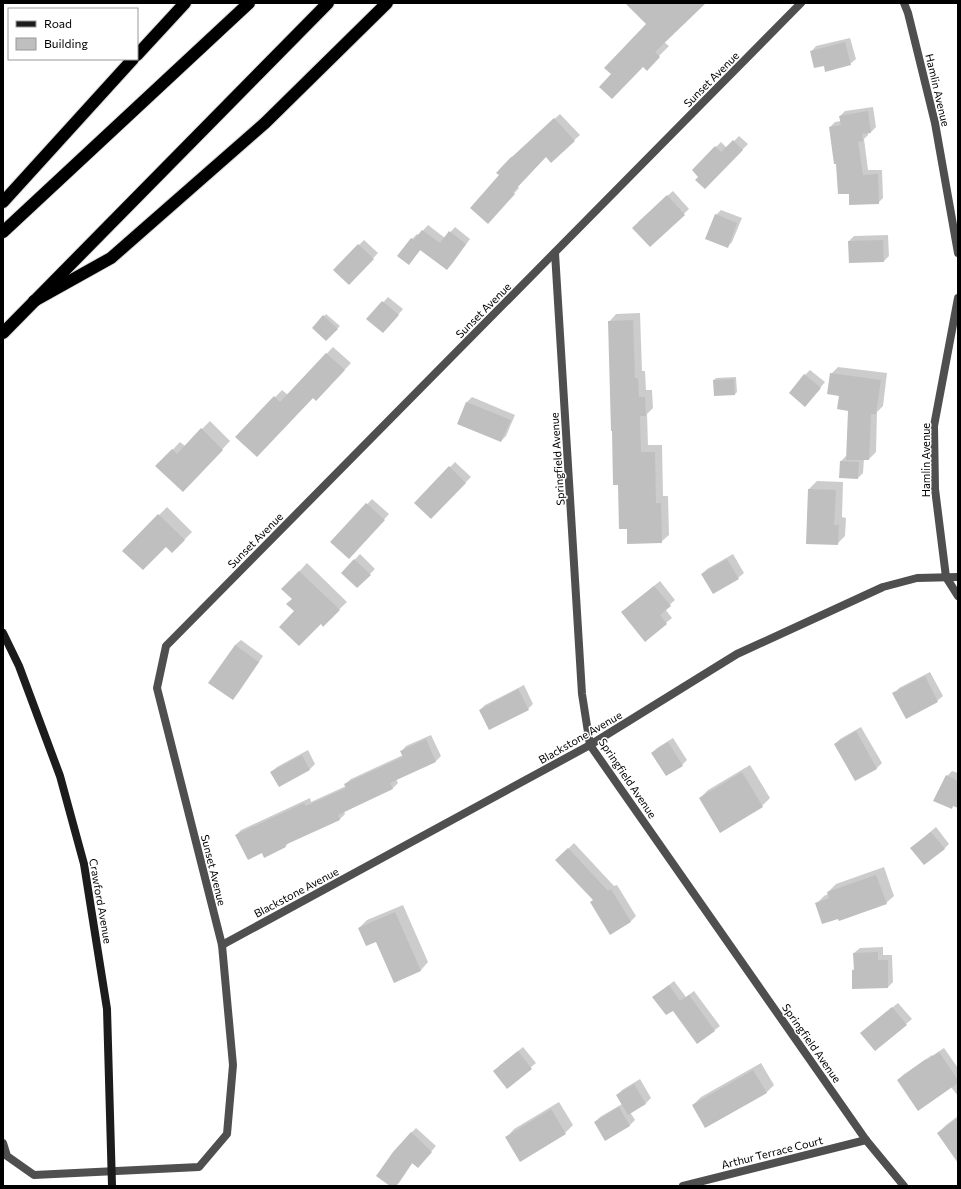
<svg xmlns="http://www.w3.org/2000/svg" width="961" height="1189" viewBox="0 0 961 1189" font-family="Commissioner,sans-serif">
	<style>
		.shadow { fill: #0003 }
		.building { fill: #bfbfbf }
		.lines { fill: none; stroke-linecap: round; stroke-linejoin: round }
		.highway-casing { stroke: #dbdbdb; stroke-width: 14 }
		.street { stroke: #4f4f4f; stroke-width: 8 }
		.secondary { stroke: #1c1c1c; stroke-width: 8 }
		.highway { stroke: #000; stroke-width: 12 }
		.labels { text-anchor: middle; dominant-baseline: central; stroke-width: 3; stroke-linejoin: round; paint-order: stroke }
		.street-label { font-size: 11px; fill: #000; stroke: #fff }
	</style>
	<rect width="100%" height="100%" fill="#fff"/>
	<!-- shadow -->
	<g class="shadow">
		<path d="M 626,3 L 705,3 L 664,42 L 669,46 L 656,59 L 643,66 L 612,74 L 647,24 Z"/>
		<path d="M 850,38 L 856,59 L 850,64 L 825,64 L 811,52 L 816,46 Z"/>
		<path d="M 873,107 L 876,127 L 871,132 L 868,133 L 868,135 L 864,139 L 868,170 L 882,170 L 883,198 L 878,203 L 850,193 L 837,163 L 830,127 L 835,122 L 841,121 L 840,116 L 845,111 Z"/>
		<path d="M 560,114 L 580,135 L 551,161 L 546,155 L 517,186 L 519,188 L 493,217 L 501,175 L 512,157 Z"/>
		<path d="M 739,136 L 748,144 L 705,188 L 699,177 L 693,170 L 721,142 L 727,148 Z"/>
		<path d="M 673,191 L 689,209 L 650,246 L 638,222 Z"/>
		<path d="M 721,210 L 742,218 L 732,242 L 727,247 L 716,215 Z"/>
		<path d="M 428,225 L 445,238 L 455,227 L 470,239 L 452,264 L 447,269 L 421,249 L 409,264 L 412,239 L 417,234 L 419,235 Z"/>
		<path d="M 888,235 L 889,256 L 884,261 L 849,241 L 854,236 Z"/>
		<path d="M 364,240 L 378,253 L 349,284 L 334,270 Z"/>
		<path d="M 388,297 L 403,309 L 388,327 L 368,319 Z"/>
		<path d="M 640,313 L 642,371 L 645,371 L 646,390 L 652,390 L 653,408 L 647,414 L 648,445 L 662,445 L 663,496 L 668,496 L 669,535 L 661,542 L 628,528 L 619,484 L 609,322 L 616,314 Z"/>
		<path d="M 326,314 L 340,326 L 326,340 L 313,328 Z"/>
		<path d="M 333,347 L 351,363 L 323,393 L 313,397 L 237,437 L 282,390 L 288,395 Z"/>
		<path d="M 838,367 L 887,373 L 883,406 L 877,412 L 876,452 L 869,459 L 864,459 L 863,473 L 858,478 L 840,477 L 841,461 L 846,456 L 847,456 L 850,410 L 840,395 L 831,374 Z"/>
		<path d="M 810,370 L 825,382 L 810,400 L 805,375 Z"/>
		<path d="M 736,377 L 737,392 L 735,394 L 715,395 L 714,380 L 716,378 Z"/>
		<path d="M 472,397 L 515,415 L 506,436 L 501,441 L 458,424 L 467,402 Z"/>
		<path d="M 210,421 L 230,441 L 183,491 L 157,466 L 180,442 L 185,446 Z"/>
		<path d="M 455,462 L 471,477 L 431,518 L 416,503 Z"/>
		<path d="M 817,481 L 843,482 L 842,517 L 846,518 L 845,536 L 837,544 L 807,543 L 809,489 Z"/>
		<path d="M 372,499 L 389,514 L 354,553 L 332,542 Z"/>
		<path d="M 167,507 L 192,532 L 172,552 L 166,545 L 124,551 Z"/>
		<path d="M 360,554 L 375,569 L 357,587 L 342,573 Z"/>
		<path d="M 733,554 L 744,573 L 738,578 L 713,592 L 702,574 L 707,569 Z"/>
		<path d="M 307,563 L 347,602 L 323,625 L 283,589 Z"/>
		<path d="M 660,581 L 675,600 L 665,609 L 672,618 L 645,640 L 628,607 Z"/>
		<path d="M 241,640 L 263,656 L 238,693 L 233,698 L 235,645 Z"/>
		<path d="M 930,672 L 943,696 L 937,701 L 894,694 L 899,688 Z"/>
		<path d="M 524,685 L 533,704 L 528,709 L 480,710 L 485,705 Z"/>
		<path d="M 861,727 L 882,763 L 877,768 L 856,780 L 835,744 L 840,739 Z"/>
		<path d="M 431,735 L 441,756 L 436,761 L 396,779 L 398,783 L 393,788 L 344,811 L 345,814 L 340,819 L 289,842 L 286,846 L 265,857 L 262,852 L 236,835 L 241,830 L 310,798 L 311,802 L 346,786 L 345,784 L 351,779 L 403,755 L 401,752 L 406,746 Z"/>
		<path d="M 673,738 L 687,760 L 682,765 L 652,753 L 657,748 Z"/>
		<path d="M 308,750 L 315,764 L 310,769 L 279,786 L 271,772 L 277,767 Z"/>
		<path d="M 750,765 L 770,798 L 762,806 L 721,832 L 700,798 L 708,790 Z"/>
		<path d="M 952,771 L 958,773 L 958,807 L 954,805 L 951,808 L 947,776 Z"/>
		<path d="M 936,827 L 949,844 L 944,849 L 911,848 Z"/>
		<path d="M 574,843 L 614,886 L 617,885 L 636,916 L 631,921 L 610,934 L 594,900 L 562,855 Z"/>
		<path d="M 884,867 L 894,896 L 886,903 L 816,904 L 824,896 L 828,894 L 828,892 L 836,884 Z"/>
		<path d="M 403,905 L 428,962 L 421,970 L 395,981 L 377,940 L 359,928 L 367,920 Z"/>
		<path d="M 883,947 L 883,955 L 892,955 L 893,982 L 888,987 L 853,970 L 855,968 L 854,953 L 860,948 Z"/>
		<path d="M 674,981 L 686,997 L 694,991 L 720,1026 L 698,1043 L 673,1009 L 654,997 Z"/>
		<path d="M 898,1003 L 912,1019 L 875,1050 L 867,1028 Z"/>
		<path d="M 523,1047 L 536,1063 L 507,1087 L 499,1066 Z"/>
		<path d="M 944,1048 L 958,1068 L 958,1096 L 951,1087 L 898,1080 L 903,1075 L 932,1055 L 932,1056 Z"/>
		<path d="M 761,1063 L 774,1085 L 766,1093 L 693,1105 L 701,1097 Z"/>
		<path d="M 640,1079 L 651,1098 L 646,1103 L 630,1112 L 635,1120 L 629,1126 L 595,1122 L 600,1117 L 622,1104 L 617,1095 L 622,1090 Z"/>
		<path d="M 559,1102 L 573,1125 L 565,1133 L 507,1137 L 514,1129 Z"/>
		<path d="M 958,1116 L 958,1162 L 938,1133 L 946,1125 Z"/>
		<path d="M 416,1128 L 436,1146 L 423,1161 L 413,1162 L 399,1183 L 396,1186 L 392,1186 L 411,1133 Z"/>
	</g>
	<!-- building -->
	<g class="building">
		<path d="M 625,3 L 706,3 L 655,52 L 660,57 L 647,71 L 643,67 L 612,99 L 599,87 L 611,74 L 604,68 L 646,24 Z"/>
		<path d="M 845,42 L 851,65 L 825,72 L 824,66 L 814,68 L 810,51 Z"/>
		<path d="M 868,111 L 871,133 L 862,134 L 863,141 L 858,142 L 863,175 L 878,174 L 879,204 L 849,205 L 849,194 L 838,194 L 836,164 L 834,164 L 829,127 L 841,125 L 839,116 Z"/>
		<path d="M 554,118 L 575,141 L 551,163 L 546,157 L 513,192 L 515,194 L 488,224 L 470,208 L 499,175 L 496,173 L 511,157 L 512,157 Z"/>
		<path d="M 733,140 L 743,150 L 705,189 L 695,180 L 698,177 L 692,170 L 715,146 L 721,152 Z"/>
		<path d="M 667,195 L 685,215 L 650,247 L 632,228 Z"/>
		<path d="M 715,214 L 737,223 L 728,248 L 705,239 Z"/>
		<path d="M 422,230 L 440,243 L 449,231 L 466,244 L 447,270 L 420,250 L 409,265 L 397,256 L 411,238 L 414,240 Z"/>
		<path d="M 883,240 L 884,262 L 849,263 L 848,241 Z"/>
		<path d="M 358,244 L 374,259 L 349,285 L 333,270 Z"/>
		<path d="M 382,301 L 399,315 L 383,333 L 366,319 Z"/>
		<path d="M 323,315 L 338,329 L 326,341 L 312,328 Z"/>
		<path d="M 633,320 L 635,378 L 638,378 L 639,397 L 645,397 L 646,416 L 640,416 L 641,452 L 655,452 L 656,503 L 661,503 L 662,543 L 627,544 L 627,529 L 619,529 L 618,485 L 613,485 L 612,431 L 611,431 L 608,321 Z"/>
		<path d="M 326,353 L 345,370 L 316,401 L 313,398 L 257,457 L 235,437 L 274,396 L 280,402 Z"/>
		<path d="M 830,373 L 881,380 L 876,414 L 871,414 L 869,460 L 846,460 L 848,411 L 837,409 L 839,396 L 827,394 Z"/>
		<path d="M 804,374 L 821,388 L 805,407 L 789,393 Z"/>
		<path d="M 734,379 L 735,395 L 714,396 L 713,380 Z"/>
		<path d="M 466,402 L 511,420 L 501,442 L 457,424 Z"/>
		<path d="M 201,428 L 223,450 L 183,492 L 155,466 L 172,449 L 177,454 Z"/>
		<path d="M 840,461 L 859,462 L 858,479 L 839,478 Z"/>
		<path d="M 449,466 L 466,483 L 431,519 L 414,503 Z"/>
		<path d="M 808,489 L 836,490 L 834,525 L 839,525 L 838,545 L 806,544 Z"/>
		<path d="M 366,503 L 385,520 L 349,559 L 330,542 Z"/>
		<path d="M 158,514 L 185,540 L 172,553 L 166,547 L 143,570 L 122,551 Z"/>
		<path d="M 354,559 L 371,575 L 357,588 L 341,573 Z"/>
		<path d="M 727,559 L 739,579 L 713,594 L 701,574 Z"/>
		<path d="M 299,571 L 340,610 L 323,627 L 321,624 L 299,646 L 279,627 L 294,611 L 286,604 L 292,599 L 281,589 Z"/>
		<path d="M 654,586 L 671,606 L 660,615 L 667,624 L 645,642 L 621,612 Z"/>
		<path d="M 235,645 L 259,662 L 233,700 L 208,683 Z"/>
		<path d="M 925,676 L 938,702 L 906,719 L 892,693 Z"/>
		<path d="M 518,689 L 529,710 L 489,730 L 479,710 Z"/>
		<path d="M 856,731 L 877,769 L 855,781 L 834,744 Z"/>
		<path d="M 426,739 L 436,762 L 390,783 L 393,789 L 338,815 L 340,820 L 285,845 L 286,847 L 264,858 L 262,853 L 248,860 L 235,835 L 304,803 L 306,806 L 346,788 L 344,784 L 403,757 L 400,751 Z"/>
		<path d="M 668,742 L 683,766 L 666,776 L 651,753 Z"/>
		<path d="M 302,755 L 310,770 L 279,787 L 270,772 Z"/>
		<path d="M 742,772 L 763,807 L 720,833 L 699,798 Z"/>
		<path d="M 946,775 L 958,781 L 958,808 L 953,806 L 952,809 L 933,801 Z"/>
		<path d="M 931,832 L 945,849 L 924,865 L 910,848 Z"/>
		<path d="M 568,848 L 608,891 L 611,889 L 631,922 L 610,935 L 590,902 L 593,900 L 555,860 Z"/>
		<path d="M 876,875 L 887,904 L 839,921 L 838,919 L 822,924 L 815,903 L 829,898 L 827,892 Z"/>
		<path d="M 395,912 L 421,971 L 394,983 L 376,942 L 366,946 L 358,928 Z"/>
		<path d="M 878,952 L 878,960 L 888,960 L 888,988 L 852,989 L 852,970 L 854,970 L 853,953 Z"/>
		<path d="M 669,985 L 680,1001 L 689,995 L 715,1031 L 697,1044 L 673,1011 L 666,1015 L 652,997 Z"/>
		<path d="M 892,1007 L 907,1025 L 875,1051 L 860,1033 Z"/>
		<path d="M 518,1051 L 532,1069 L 507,1089 L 493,1071 Z"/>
		<path d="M 939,1052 L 958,1080 L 958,1083 L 918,1111 L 897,1080 L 926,1059 L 927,1060 Z"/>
		<path d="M 753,1070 L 767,1093 L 705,1128 L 692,1105 Z"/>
		<path d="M 634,1084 L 646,1104 L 628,1115 L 616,1095 Z"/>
		<path d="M 619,1107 L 630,1126 L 605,1141 L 594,1122 Z"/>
		<path d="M 551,1109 L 566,1134 L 520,1162 L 505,1137 Z"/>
		<path d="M 958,1118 L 958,1163 L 937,1133 Z"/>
		<path d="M 411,1132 L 432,1152 L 418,1168 L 412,1163 L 396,1186 L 390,1186 L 376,1176 L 393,1152 Z"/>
	</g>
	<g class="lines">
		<!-- highway casing -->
		<g class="highway-casing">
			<g id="highway">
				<path d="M 137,55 L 185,3"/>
				<path d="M 3,202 L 133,59"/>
				<path d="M 3,232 L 249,3"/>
				<path d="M 34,301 L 111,258 L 265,123 L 387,3"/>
				<path d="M 3,333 L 328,3"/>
			</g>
		</g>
		<!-- street -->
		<g class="street">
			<path d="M 904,3 L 908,13 L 935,123 L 958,253"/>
			<path d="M 555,253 L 582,694 L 590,745 L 866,1140 L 904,1186"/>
			<path d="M 958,298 L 934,426 L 935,489 L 946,577 L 958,596"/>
			<path d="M 222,945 L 590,745 L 737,654 L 883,587 L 917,578 L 958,577"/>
			<path d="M 3,1143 L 7,1156 L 34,1175 L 199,1167 L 227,1134 L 233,1065 L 222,945 L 157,688 L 166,646 L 801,3"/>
			<path d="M 683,1186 L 866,1140"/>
		</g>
		<!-- secondary -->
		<path class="secondary" d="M 3,633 L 19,666 L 60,776 L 84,864 L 107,1009 L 112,1186"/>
		<!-- highway -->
		<use href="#highway" class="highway"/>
	</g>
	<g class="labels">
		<!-- street labels -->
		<g class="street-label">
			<text transform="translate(711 79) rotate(-45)">Sunset Avenue</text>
			<text transform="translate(938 90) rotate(77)">Hamlin Avenue</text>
			<text transform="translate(483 310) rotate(-45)">Sunset Avenue</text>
			<text transform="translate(557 459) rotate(-94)">Springfield Avenue</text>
			<text transform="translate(925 460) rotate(-90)">Hamlin Avenue</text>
			<text transform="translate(255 540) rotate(-45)">Sunset Avenue</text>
			<text transform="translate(580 737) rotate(-30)">Blackstone Avenue</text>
			<text transform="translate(628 778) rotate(56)">Springfield Avenue</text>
			<text transform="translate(214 870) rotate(76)">Sunset Avenue</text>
			<text transform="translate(296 892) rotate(-28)">Blackstone Avenue</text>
			<text transform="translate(101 901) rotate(80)">Crawford Avenue</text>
			<text transform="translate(812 1043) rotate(55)">Springfield Avenue</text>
			<text transform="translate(772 1152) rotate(-14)">Arthur Terrace Court</text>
		</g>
	</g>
	<!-- border -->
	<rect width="961" height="1189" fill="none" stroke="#000000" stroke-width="8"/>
	<!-- legend -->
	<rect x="8" y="8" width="130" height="52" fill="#ffffff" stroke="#999999"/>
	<rect x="16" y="21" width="20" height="6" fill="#1c1c1c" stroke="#999999"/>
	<text x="44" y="28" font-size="12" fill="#000000">Road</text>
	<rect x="16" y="38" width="20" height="12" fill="#bfbfbf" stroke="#999999"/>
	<text x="44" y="48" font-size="12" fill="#000000">Building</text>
</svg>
